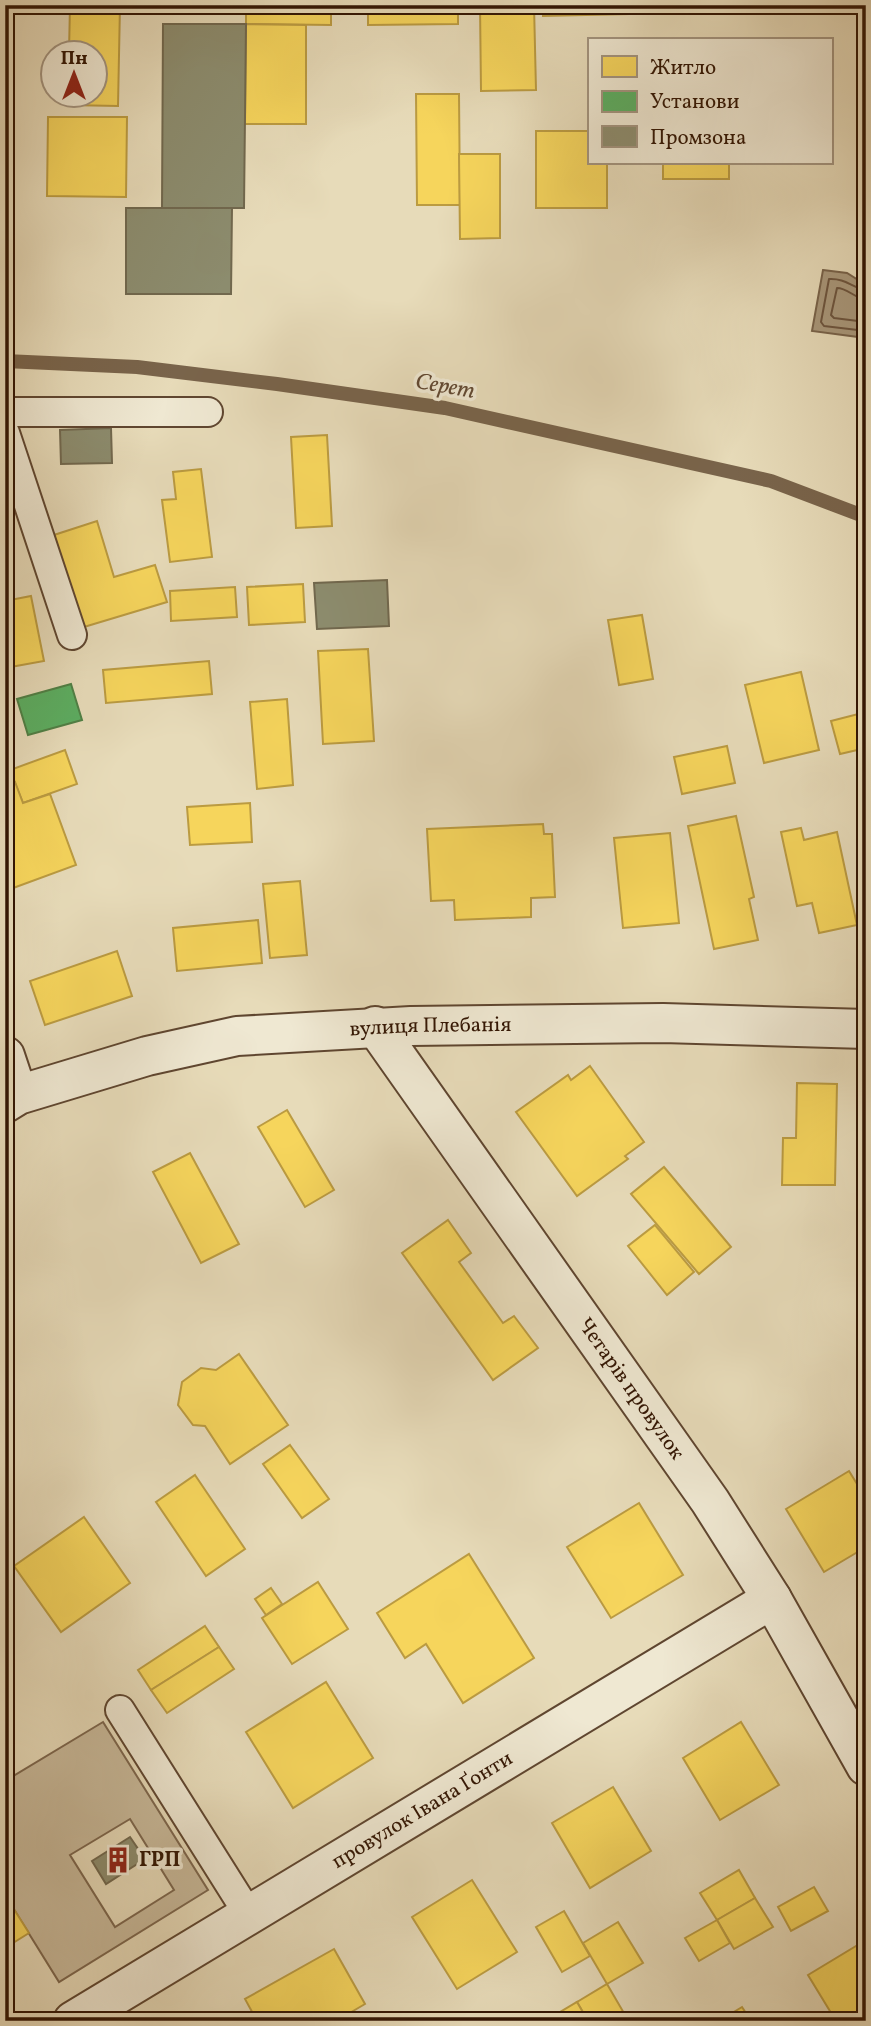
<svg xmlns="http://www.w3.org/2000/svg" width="871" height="2026" viewBox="0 0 871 2026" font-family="Vollkorn,serif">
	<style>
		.green { fill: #c8b99a; stroke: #7d674e; stroke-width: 2; fill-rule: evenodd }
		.water { fill: #a9987b; stroke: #79644b; stroke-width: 2 }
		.homes { fill: #f6d55c; stroke: #bb9b41; stroke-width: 2 }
		.public { fill: #5aae61; stroke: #4e8045; stroke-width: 2 }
		.industry { fill: #8c8c6e; stroke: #71684e; stroke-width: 2 }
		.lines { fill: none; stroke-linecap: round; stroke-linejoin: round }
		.shore { stroke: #6e563f; stroke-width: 2 }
		.stream { stroke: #79644b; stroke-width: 14 }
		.lane-casing { stroke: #5f4630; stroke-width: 32 }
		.street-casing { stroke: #5f4630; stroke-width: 42 }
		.lane { stroke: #efe8d2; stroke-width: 28 }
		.street { stroke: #efe8d2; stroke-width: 38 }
		.labels { text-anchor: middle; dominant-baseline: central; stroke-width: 7; stroke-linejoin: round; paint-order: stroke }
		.street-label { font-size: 21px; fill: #321503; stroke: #efe8d2 }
		.poi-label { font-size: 21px; font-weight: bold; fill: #321503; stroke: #efe8d2; text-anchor: start }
		.water-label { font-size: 23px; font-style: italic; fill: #624933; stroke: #efe8d2 }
	</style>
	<rect width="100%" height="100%" fill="#e7dbb9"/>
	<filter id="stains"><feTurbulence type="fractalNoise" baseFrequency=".00286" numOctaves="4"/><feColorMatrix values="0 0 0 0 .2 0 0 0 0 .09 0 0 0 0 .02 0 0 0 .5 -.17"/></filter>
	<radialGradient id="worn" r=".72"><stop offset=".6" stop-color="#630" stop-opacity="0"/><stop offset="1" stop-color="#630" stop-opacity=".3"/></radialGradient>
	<!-- green -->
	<path class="green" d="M 103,1722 L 208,1890 L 59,1982 L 5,1895 L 5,1781 ZM 130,1819 L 174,1890 L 115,1927 L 70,1855 Z"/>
	<!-- water -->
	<path class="water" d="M 823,270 L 847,273 L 866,285 L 866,338 L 812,331 Z"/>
	<!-- homes -->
	<g class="homes">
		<path d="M 70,5 L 120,5 L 118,106 L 67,105 L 68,94 L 94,94 L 94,52 L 69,52 Z"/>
		<path d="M 246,5 L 331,5 L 331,25 L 246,24 Z"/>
		<path d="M 368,5 L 458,5 L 458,24 L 368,25 Z"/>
		<path d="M 480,5 L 534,5 L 536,90 L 481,91 Z"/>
		<path d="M 543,5 L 629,5 L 629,14 L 543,16 Z"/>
		<path d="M 246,24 L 306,25 L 306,124 L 245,124 Z"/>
		<path d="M 416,94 L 459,94 L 460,205 L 417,205 Z"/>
		<path d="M 48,117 L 127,117 L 126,197 L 47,196 Z"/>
		<path d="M 536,131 L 589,131 L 589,163 L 607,163 L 607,208 L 536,208 Z"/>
		<path d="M 459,154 L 500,154 L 500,238 L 460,239 Z"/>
		<rect x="663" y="163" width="66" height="16"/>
		<path d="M 5,217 L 11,217 L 10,280 L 5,280 Z"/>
		<path d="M 327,435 L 332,526 L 296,528 L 291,437 Z"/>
		<path d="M 201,469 L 212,557 L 170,562 L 162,500 L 176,499 L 173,472 Z"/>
		<path d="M 97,521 L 114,577 L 155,565 L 167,602 L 84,627 L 54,535 Z"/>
		<path d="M 303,584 L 305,622 L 249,625 L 247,587 Z"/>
		<path d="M 235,587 L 237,617 L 171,621 L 170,591 Z"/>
		<path d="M 31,596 L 44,661 L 5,668 L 5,601 Z"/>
		<path d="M 642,615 L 653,679 L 619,685 L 608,620 Z"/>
		<path d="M 368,649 L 374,741 L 323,744 L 318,651 Z"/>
		<path d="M 209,661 L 212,694 L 106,703 L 103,670 Z"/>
		<path d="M 801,672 L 819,750 L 764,763 L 745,685 Z"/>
		<path d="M 287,699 L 293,785 L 257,789 L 250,702 Z"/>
		<path d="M 866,712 L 866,748 L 840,754 L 831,721 Z"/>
		<path d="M 727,746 L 735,783 L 682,794 L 674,757 Z"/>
		<path d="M 65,750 L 77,784 L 23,803 L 10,770 Z"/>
		<path d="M 15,782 L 23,803 L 50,794 L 76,865 L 5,891 L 5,786 Z"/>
		<path d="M 250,803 L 252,842 L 190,845 L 187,807 Z"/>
		<path d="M 736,816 L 754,897 L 749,899 L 758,940 L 714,949 L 688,826 Z"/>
		<path d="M 543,824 L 544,834 L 552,834 L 555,897 L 531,898 L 531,917 L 455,920 L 454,900 L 431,901 L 427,829 Z"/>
		<path d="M 801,828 L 804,840 L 837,832 L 857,925 L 819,933 L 812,903 L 797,906 L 781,832 Z"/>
		<path d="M 670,833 L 679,923 L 623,928 L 614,838 Z"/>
		<path d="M 300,881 L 307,955 L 270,958 L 263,884 Z"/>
		<path d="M 258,920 L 262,963 L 177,971 L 173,928 Z"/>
		<path d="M 117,951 L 132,996 L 45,1025 L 30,981 Z"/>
		<path d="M 590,1066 L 644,1142 L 625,1156 L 628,1159 L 577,1196 L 516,1112 L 568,1075 L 571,1080 Z"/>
		<path d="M 797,1083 L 837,1084 L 835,1185 L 782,1185 L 783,1138 L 796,1138 Z"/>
		<path d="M 287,1110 L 334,1190 L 305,1207 L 258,1127 Z"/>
		<rect x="863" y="1118" width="3" height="49"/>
		<path d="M 190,1153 L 239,1244 L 201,1263 L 153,1172 Z"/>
		<path d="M 664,1167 L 731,1247 L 699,1274 L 631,1194 Z"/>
		<path d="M 448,1220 L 471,1253 L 459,1262 L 503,1323 L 514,1316 L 538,1348 L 493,1380 L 402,1253 Z"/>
		<path d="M 655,1225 L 694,1272 L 667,1295 L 628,1246 Z"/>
		<path d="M 239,1354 L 288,1425 L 230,1464 L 205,1426 L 193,1425 L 178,1405 L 182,1382 L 201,1368 L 216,1370 Z"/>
		<path d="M 290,1445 L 329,1499 L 302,1518 L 263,1464 Z"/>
		<path d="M 849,1471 L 857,1484 L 866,1479 L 866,1547 L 824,1572 L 786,1509 Z"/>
		<path d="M 195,1475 L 245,1549 L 206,1576 L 156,1502 Z"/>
		<path d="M 639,1503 L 683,1575 L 611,1618 L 567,1547 Z"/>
		<path d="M 84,1517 L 130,1583 L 61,1632 L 14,1566 Z"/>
		<path d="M 469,1554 L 534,1658 L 463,1703 L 426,1644 L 405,1658 L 377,1613 Z"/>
		<path d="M 318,1582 L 348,1629 L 292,1664 L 262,1618 Z"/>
		<path d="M 271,1588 L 282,1604 L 266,1615 L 255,1599 Z"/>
		<path d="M 205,1626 L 219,1647 L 151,1690 L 138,1670 Z"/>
		<path d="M 219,1647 L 234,1669 L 167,1713 L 151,1690 Z"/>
		<path d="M 326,1682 L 373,1758 L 293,1808 L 246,1732 Z"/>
		<path d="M 741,1722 L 779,1785 L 720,1820 L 683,1758 Z"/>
		<path d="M 613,1787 L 651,1851 L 590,1888 L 552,1823 Z"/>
		<path d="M 739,1870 L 755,1898 L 717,1920 L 700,1893 Z"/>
		<path d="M 472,1880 L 517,1952 L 457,1989 L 412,1917 Z"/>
		<path d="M 814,1887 L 828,1911 L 791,1931 L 778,1907 Z"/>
		<path d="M 5,1895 L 29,1933 L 5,1948 Z"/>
		<path d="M 755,1898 L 773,1927 L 734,1949 L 717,1920 Z"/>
		<path d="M 564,1911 L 590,1956 L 562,1972 L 536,1927 Z"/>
		<path d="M 717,1920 L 730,1943 L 699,1961 L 685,1938 Z"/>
		<path d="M 618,1922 L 643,1963 L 607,1984 L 583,1943 Z"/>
		<path d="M 866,1940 L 866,2021 L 836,2021 L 808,1975 Z"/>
		<path d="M 334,1949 L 365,2004 L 336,2021 L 257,2021 L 245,1999 Z"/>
		<path d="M 607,1984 L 628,2020 L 627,2021 L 588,2021 L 577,2002 Z"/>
		<path d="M 577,2002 L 588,2021 L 545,2021 Z"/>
		<path d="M 742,2007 L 751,2021 L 719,2021 Z"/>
	</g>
	<!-- public -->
	<path class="public" d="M 71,684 L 82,720 L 28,735 L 17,699 Z"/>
	<!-- industry -->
	<g class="industry">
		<path d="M 163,24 L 246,24 L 244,208 L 162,208 Z"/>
		<path d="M 126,208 L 232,208 L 231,294 L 126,294 Z"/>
		<path d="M 111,428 L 112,463 L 61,464 L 60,430 Z"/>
		<path d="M 387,580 L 389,626 L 317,629 L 314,583 Z"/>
		<path d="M 130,1837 L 145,1859 L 106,1884 L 92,1861 Z"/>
	</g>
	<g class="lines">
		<!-- shore -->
		<g class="shore">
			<path d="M 866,290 C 852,288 846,278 829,279 L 821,322 L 824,326 L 866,331"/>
			<path d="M 866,299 C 855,299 848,288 837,288 L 831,315 L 834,318 L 866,322"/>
		</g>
		<!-- stream -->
		<path class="stream" d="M 5,361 L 137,367 L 277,384 L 445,408 L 771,481 L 866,517"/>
		<!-- lane casing -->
		<g class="lane-casing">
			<g id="lane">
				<path d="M 5,412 L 208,412"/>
				<path d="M 5,433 L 72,635"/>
				<path d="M 120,1710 L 249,1915"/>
			</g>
		</g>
		<!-- street casing -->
		<g class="street-casing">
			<g id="street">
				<path id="s1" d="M 375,1026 L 710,1501 L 772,1599 L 866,1766"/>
				<path d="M 5,1056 L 18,1095"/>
				<path id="s2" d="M 5,1103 L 18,1095 L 147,1056 L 237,1036 L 411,1026 L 663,1023 L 866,1029"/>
				<path id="s3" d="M 73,2021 L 772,1599"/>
			</g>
		</g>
		<!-- lane -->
		<use href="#lane" class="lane"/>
		<!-- street -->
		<use href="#street" class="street"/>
	</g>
	<!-- icons -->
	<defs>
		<g id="building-bare" transform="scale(2.1)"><path d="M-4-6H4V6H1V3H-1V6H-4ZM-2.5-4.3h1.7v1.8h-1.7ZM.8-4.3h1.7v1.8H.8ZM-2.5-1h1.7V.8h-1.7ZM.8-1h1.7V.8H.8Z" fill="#8f2418" stroke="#efe8d2" stroke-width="2.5" paint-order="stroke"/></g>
	</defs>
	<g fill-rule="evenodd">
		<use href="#building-bare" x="118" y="1860"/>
	</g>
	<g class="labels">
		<!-- street labels -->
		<g class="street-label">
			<text stroke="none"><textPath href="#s2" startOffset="436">вулиця Плебанія</textPath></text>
			<text stroke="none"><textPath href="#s1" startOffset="444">Четарів провулок</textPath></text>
			<text stroke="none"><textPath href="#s3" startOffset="408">провулок Івана Ґонти</textPath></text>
		</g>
		<!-- poi labels -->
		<g class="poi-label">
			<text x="139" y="1860">ГРП</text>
		</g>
		<!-- water labels -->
		<g class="water-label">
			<text transform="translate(445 387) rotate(10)">Серет</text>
		</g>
	</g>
	<!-- margin -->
	<rect width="871" height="2026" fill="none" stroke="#e7dbb9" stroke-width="28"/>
	<rect x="7" y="7" width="857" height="2012" fill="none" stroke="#321503" stroke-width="3.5"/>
	<rect x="14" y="14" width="843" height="1998" fill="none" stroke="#321503" stroke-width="2"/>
	<!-- legend -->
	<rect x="588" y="38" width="245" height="126" fill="#efe8d2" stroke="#a3947f" stroke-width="2"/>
	<rect x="602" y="56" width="35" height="21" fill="#f6d55c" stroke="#a3947f" stroke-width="2"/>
	<text x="650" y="74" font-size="21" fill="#321503">Житло</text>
	<rect x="602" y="91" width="35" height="21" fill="#5aae61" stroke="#a3947f" stroke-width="2"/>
	<text x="650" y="108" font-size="21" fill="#321503">Установи</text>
	<rect x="602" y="126" width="35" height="21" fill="#8c8c6e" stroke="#a3947f" stroke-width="2"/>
	<text x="650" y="144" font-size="21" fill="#321503">Промзона</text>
	<!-- north arrow -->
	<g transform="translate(74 74)"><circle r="33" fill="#efe8d2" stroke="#a3947f" stroke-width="2"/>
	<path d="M0-5L12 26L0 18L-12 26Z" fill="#8f2418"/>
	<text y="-10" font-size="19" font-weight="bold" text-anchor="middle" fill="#321503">Пн</text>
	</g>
	<rect width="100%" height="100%" filter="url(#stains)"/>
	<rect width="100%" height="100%" fill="url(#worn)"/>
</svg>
